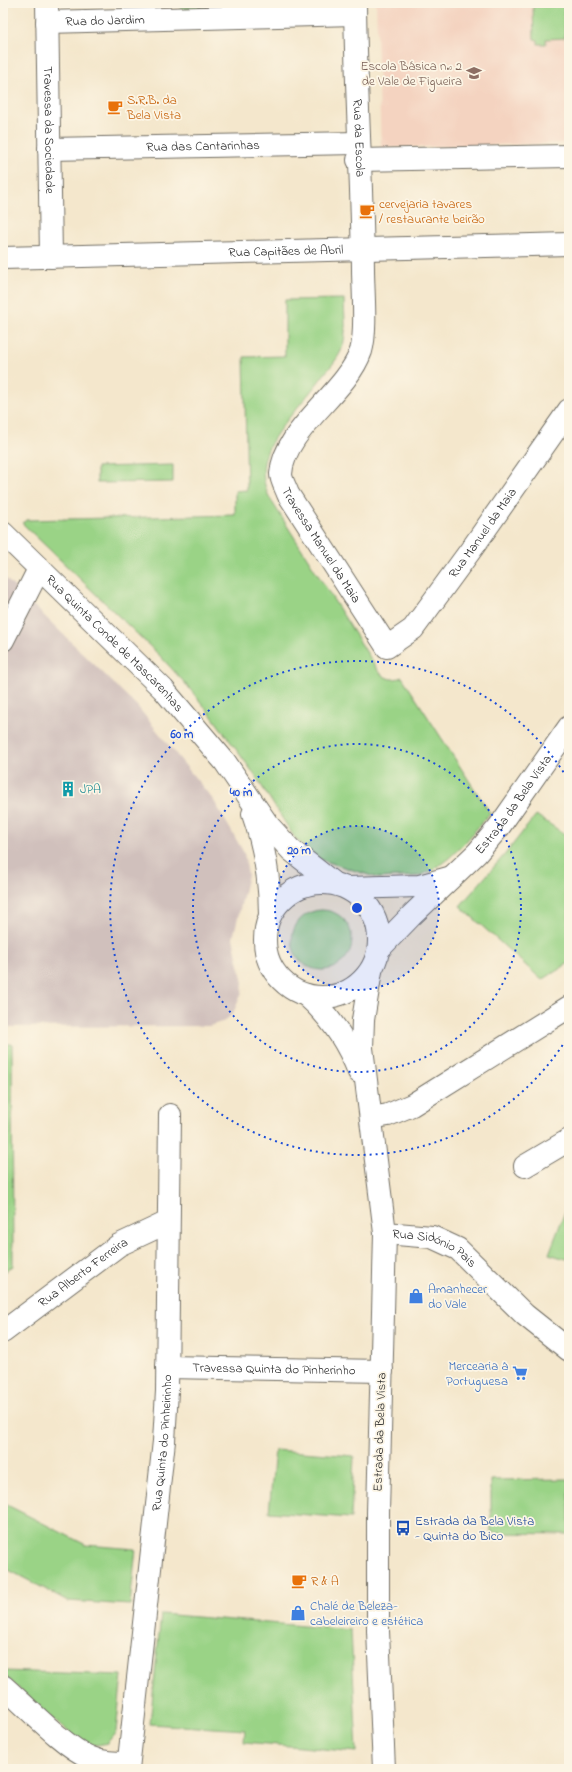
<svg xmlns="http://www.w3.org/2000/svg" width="572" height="1772" viewBox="0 0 572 1772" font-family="'Indie Flower',sans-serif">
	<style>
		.built { fill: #f4d3c0 }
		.industrial { fill: #d0c0bc }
		.green { fill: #9ad386; stroke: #627f58 }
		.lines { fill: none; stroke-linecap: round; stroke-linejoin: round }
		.street-casing { stroke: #716d63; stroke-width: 24 }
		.secondary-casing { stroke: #716d63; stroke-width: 24 }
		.street { stroke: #fff; stroke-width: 22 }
		.secondary { stroke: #fff; stroke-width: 22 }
		.ring { fill: none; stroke: #1d4ed8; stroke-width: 2; stroke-dasharray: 2 4 }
		.labels { text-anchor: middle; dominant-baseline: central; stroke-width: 3.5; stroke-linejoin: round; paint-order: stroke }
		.street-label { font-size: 13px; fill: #2b2b2b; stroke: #fcf5e5 }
		.education-label { font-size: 13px; fill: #785e54; stroke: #fcf5e5; text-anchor: end }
		.food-label { font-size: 13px; fill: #c56008; stroke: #fcf5e5; text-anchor: start }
		.culture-label { font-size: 13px; fill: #0d838f; stroke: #fcf5e5; text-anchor: start }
		.shop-label { font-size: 13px; fill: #366cbe; stroke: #fcf5e5; text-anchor: start }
		.transit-label { font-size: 13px; fill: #164399; stroke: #fcf5e5; text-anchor: start }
		.centre { fill: #1d4ed8; stroke: #fcf5e5; stroke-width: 2 }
		.ring-label { font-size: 12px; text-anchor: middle; font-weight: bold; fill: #1d4ed8; stroke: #fcf5e5; stroke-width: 3.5; stroke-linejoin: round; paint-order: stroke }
	</style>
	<rect width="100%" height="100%" fill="#fcf5e5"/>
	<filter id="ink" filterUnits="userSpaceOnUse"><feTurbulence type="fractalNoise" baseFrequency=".025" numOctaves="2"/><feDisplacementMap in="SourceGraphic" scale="8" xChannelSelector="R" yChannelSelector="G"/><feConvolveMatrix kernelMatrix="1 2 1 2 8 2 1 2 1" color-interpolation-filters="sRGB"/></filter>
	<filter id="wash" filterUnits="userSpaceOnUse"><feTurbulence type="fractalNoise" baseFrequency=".012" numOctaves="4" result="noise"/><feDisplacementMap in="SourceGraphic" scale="16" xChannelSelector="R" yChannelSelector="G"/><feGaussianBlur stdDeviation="0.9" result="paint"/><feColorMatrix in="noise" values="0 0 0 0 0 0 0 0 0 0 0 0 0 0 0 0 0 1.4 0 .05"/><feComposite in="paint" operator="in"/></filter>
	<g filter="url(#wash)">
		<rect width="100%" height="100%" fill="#f4e7cc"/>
		<!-- built -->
		<path class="built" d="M 376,3 L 569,3 L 569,143 L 381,148 Z"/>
		<!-- industrial -->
		<path class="industrial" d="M 3,576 L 137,706 L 214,801 L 244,853 L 248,875 L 233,938 L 243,983 L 242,993 L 233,1013 L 225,1021 L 209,1026 L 3,1027 Z"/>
		<!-- green -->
		<g class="green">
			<path d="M 180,3 L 325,3 L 325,13 L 181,17 Z"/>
			<path d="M 564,5 L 565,38 L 546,39 L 546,44 L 538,44 L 538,40 L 534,39 L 533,6 Z"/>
			<path d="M 344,299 C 344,315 348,336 341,351 C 337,360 329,368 323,376 C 313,389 302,402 292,414 C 271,440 254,462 269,497 L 379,672 C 387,679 391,681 402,677 L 490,813 L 464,844 L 449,858 L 433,870 L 419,876 L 378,878 L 322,860 L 312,854 L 295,838 L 252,771 L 208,711 L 184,682 L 159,655 L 22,523 L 27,520 L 235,515 L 235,491 L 247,490 L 244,357 L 285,356 L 285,300 Z"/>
			<path d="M 173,465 L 173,482 L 97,483 L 97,467 Z"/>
			<path d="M 536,815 L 569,837 L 569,963 L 542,980 L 460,906 L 506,853 Z"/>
			<circle cx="322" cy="940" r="30"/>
			<path d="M 3,1044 L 12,1044 L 13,1266 L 3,1273 Z"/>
			<path d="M 569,1201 L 569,1260 L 549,1254 Z"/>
			<path d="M 275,1450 L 354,1456 L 351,1518 L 269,1512 Z"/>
			<path d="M 569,1479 L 569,1534 L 491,1533 L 491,1480 Z"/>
			<path d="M 3,1503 L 86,1545 L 136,1549 L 130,1605 L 68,1601 L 3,1567 Z"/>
			<path d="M 161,1614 L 351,1630 L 357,1752 L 244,1742 L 245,1730 L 150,1724 Z"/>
			<path d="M 3,1671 L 122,1675 L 116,1732 L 107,1743 C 103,1744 98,1745 95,1745 C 73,1743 21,1690 3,1674 Z"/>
		</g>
	</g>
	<g filter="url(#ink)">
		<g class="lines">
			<!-- street casing -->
			<g class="street-casing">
				<g id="street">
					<path id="s1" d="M 47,3 L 51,257"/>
					<path id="s2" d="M 355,3 C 356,92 362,180 363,269 C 363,291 367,331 361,351 C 346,394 284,428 281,474 C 281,480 286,488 288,494 L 387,647 L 413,629 L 473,547 L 569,410"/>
					<path id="s3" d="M 47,22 L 355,14"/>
					<path id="s4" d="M 49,149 L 358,143"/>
					<path d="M 358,160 L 569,156"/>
					<path id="s5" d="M 3,258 L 569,244"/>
					<path d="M 3,640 L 39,569"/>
					<path d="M 371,1118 L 388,1115 L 412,1105 L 569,1007"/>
					<path d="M 525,1166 L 569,1140"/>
					<path id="s6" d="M 385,1233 L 432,1237 L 458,1249 L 525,1315 L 569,1350"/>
					<path id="s7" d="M 3,1332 L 119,1245 L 168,1222"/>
					<path id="s8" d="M 167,1367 L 382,1371"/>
					<path d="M 3,1686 C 25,1705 63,1746 89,1757 C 102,1763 115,1763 128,1763"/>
					<path id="s9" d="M 128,1769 L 164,1441 L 167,1391 L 170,1115"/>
				</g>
			</g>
			<!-- secondary casing -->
			<g class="secondary-casing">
				<g id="secondary">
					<path id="s10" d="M 3,533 L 163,689 L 225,762 L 268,825 L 291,850 L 333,883"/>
					<path d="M 253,814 C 265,848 270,879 270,915"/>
					<circle cx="322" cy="940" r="57"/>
					<path d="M 347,888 L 419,886 L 448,878"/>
					<path id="s11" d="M 379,949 L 412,915 L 477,853 L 499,827 L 569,727"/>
					<path d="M 371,971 L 363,1020 L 362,1048 L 385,1233 L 378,1513 L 378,1631 L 384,1769"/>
					<path d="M 306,995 C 331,1017 347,1041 359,1072"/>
				</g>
			</g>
			<!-- street -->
			<use href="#street" class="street"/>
			<!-- secondary -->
			<use href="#secondary" class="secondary"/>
		</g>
	</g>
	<!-- distance rings -->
	<circle cx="357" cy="908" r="82" fill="#1d4ed8" fill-opacity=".12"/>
	<g class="ring">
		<circle cx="357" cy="908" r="82"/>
		<circle cx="357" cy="908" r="164"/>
		<path d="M569 1035A247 247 0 1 1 569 781"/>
	</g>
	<!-- icons -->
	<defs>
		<g id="school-bare" transform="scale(1.2)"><path d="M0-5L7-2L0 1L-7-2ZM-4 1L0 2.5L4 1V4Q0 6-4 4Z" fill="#8d6e63" stroke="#fcf5e5" stroke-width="2.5" paint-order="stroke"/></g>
		<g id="cafe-bare" transform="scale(1.2)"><path d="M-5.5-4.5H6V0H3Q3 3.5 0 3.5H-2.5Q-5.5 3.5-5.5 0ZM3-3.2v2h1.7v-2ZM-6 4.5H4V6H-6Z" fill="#e8710a" stroke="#fcf5e5" stroke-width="2.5" paint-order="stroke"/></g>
		<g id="building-bare" transform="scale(1.2)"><path d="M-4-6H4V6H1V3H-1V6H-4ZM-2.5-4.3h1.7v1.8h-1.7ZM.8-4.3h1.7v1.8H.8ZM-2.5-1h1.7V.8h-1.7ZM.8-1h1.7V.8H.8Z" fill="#0f9aa8" stroke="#fcf5e5" stroke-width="2.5" paint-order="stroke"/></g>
		<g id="shop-bare" transform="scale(1.2)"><path d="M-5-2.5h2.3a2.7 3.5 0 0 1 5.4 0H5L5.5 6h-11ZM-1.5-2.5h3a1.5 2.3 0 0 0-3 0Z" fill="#3f7fe0" stroke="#fcf5e5" stroke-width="2.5" paint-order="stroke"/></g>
		<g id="supermarket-bare" transform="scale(1.2)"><path d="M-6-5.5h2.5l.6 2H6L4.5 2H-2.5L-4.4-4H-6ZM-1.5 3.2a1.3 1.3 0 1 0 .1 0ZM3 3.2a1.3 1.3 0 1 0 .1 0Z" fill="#3f7fe0" stroke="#fcf5e5" stroke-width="2.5" paint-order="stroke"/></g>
		<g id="bus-bare" transform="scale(1.2)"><path d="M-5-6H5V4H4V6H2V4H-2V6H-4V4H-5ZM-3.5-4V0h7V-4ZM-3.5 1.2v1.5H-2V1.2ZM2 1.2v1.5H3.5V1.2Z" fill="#1a4fb4" stroke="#fcf5e5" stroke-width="2.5" paint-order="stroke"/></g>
	</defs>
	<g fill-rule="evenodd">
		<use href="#school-bare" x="474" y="73"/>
		<use href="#cafe-bare" x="115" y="107"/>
		<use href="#cafe-bare" x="367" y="211"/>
		<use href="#building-bare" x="68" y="789"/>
		<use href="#shop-bare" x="416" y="1296"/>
		<use href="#supermarket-bare" x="520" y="1373"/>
		<use href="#bus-bare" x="403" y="1528"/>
		<use href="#cafe-bare" x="299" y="1581"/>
		<use href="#shop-bare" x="298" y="1613"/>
	</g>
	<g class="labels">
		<!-- street labels -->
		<g class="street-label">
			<text stroke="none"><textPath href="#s3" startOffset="58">Rua do Jardim</textPath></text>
			<text stroke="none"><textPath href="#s1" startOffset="127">Travessa da Sociedade</textPath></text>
			<text stroke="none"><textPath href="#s2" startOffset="135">Rua da Escola</textPath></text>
			<text stroke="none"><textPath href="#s4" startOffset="154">Rua das Cantarinhas</textPath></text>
			<text stroke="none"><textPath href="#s5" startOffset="283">Rua Capitães de Abril</textPath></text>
			<text stroke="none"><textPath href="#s2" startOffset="851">Rua Manuel da Maia</textPath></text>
			<text stroke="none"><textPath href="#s2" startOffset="579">Travessa Manuel da Maia</textPath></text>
			<text stroke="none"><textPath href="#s10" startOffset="157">Rua Quinta Conde de Mascarenhas</textPath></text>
			<text stroke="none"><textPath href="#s11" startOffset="198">Estrada da Bela Vista</textPath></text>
			<text stroke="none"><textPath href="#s6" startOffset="53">Rua Sidónio Pais</textPath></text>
			<text stroke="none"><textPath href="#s7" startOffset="100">Rua Alberto Ferreira</textPath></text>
			<text stroke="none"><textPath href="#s8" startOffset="107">Travessa Quinta do Pinherinho</textPath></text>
			<text transform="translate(380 1432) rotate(-88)">Estrada da Bela Vista</text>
			<text stroke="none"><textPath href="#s9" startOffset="328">Rua Quinta do Pinheirinho</textPath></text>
		</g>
		<!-- education labels -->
		<g class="education-label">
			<text x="462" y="66">Escola Básica n.º 2<tspan x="462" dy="15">de Vale de Figueira</tspan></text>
		</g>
		<!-- food labels -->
		<g class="food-label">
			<text x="127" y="100">S.R.B. da<tspan x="127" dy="15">Bela Vista</tspan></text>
			<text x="379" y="204">cervejaria tavares<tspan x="379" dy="15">/ restaurante beirão</tspan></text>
			<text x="311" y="1581">R &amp; A</text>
		</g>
		<!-- culture labels -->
		<g class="culture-label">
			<text x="80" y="789">JPA</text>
		</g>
		<!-- shop labels -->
		<g class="shop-label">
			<text x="428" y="1289">Amanhecer<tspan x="428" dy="15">do Vale</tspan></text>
			<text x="508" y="1366" text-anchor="end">Mercearia à<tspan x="508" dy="15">Portuguesa</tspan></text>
			<text x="310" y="1606">Chalé de Beleza-<tspan x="310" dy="15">cabeleireiro e estética</tspan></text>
		</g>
		<!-- transit labels -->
		<g class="transit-label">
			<text x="415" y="1521">Estrada da Bela Vista<tspan x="415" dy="15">- Quinta do Bico</tspan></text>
		</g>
	</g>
	<circle cx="357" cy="908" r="6" class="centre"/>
	<g class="ring-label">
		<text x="182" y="738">60 m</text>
		<text x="241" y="796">40 m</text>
		<text x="299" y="854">20 m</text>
	</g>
	<!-- margin -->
	<rect width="572" height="1772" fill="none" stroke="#fcf5e5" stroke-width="16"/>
</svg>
